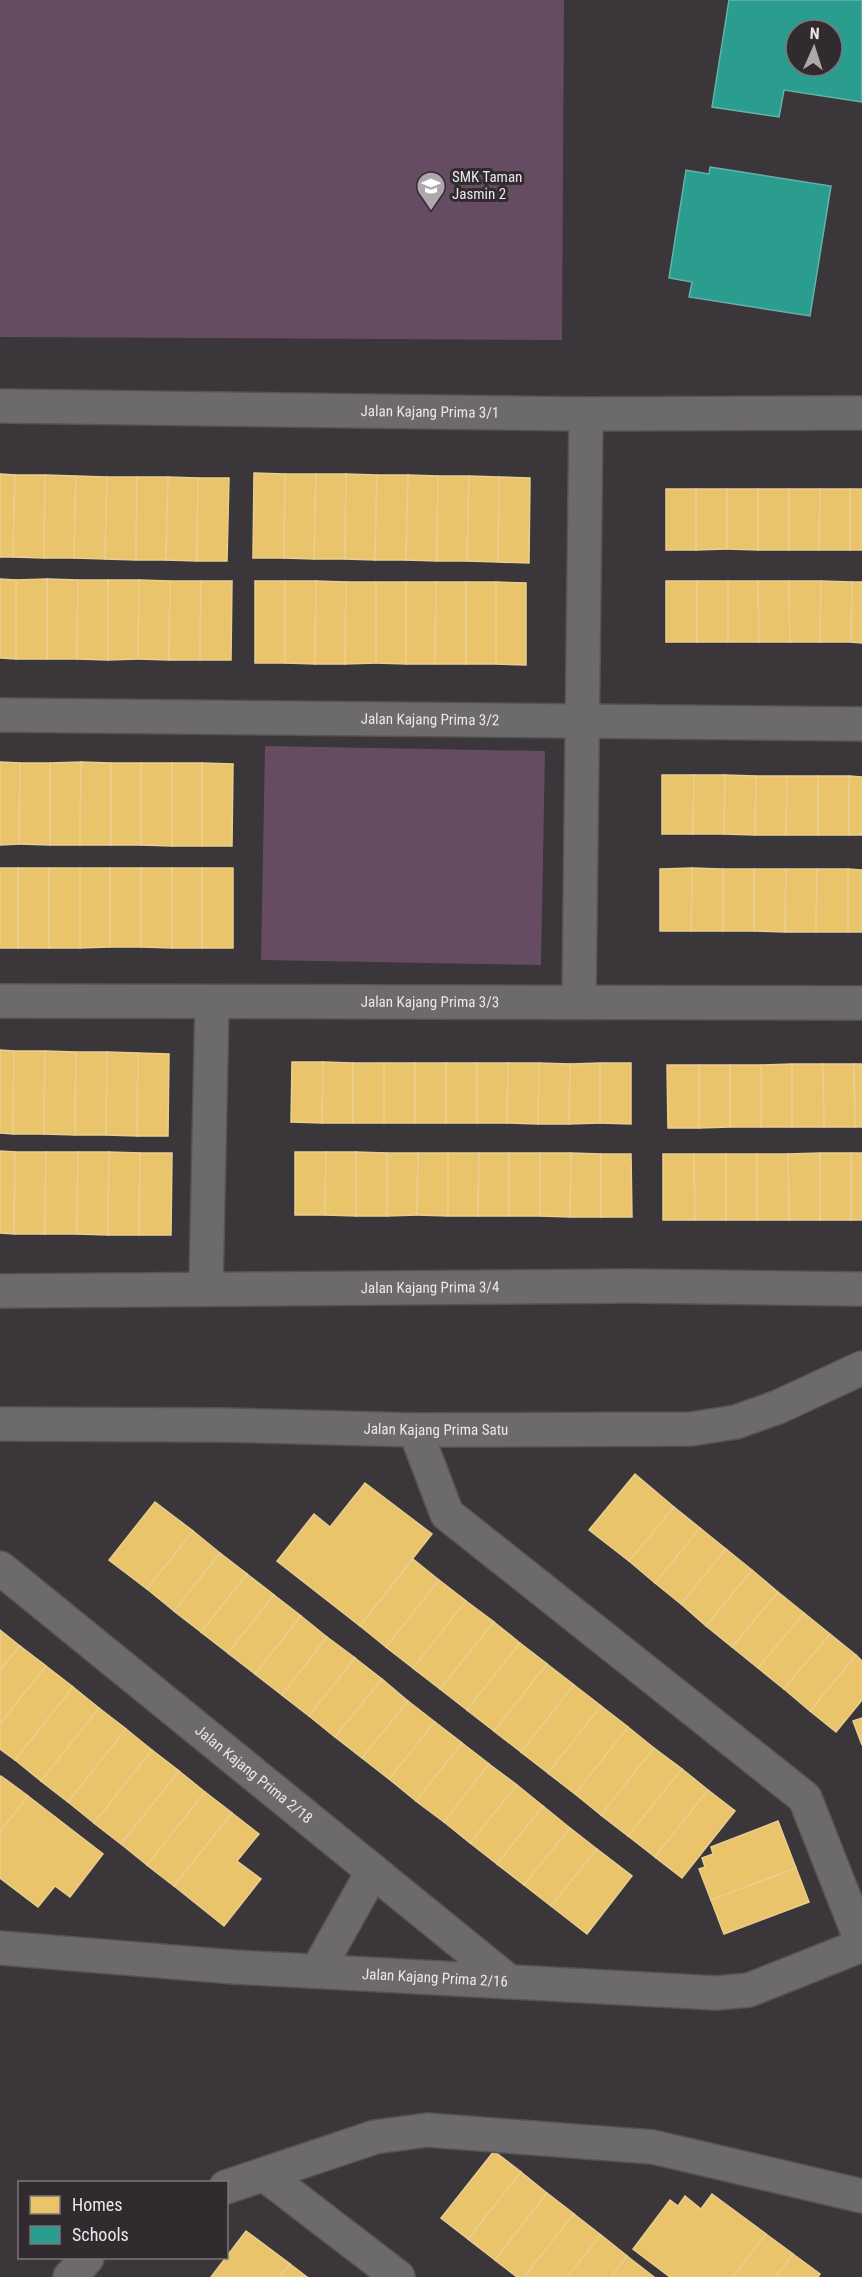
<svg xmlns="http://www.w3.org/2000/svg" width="862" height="2277" viewBox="0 0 862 2277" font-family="'Roboto Condensed',sans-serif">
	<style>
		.green { fill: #654c62 }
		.homes { fill: #e9c46a; stroke: #e9ce90; stroke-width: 1.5 }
		.schools { fill: #2a9d8f; stroke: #64b3aa; stroke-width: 1.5; fill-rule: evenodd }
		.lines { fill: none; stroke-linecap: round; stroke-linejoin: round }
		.minor-casing { stroke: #565355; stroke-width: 36 }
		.minor { stroke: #6d6a6c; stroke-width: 33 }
		.labels { text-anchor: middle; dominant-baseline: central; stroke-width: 6; stroke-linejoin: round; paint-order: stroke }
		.poi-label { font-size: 15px; fill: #eae6ea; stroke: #312b30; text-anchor: start }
		.street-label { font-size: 15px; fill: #eae6ea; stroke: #312b30 }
	</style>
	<rect width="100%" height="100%" fill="#3a3639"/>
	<!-- green -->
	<g class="green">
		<path d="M 0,0 L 564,0 L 562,340 L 0,337 Z"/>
		<path d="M 265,746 L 545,751 L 541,965 L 261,960 Z"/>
	</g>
	<!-- homes -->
	<g class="homes">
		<path d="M 254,473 L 285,474 L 284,558 L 253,558 Z"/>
		<path d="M 0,474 L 15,475 L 13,557 L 0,557 Z"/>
		<path d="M 285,474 L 316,474 L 314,559 L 284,558 Z"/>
		<path d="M 316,474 L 346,474 L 345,559 L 314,559 Z"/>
		<path d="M 346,474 L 377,475 L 375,560 L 345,559 Z"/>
		<path d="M 15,475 L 45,475 L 44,558 L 13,557 Z"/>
		<path d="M 45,475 L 76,476 L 74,558 L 44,558 Z"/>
		<path d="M 377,475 L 408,475 L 406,560 L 375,560 Z"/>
		<path d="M 408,475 L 438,476 L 437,561 L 406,560 Z"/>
		<path d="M 76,476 L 107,477 L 105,559 L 74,558 Z"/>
		<path d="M 438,476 L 469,476 L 467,561 L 437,561 Z"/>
		<path d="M 469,476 L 499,477 L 498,562 L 467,561 Z"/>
		<path d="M 107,477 L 137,477 L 136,560 L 105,559 Z"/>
		<path d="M 137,477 L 168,477 L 166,560 L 136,560 Z"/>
		<path d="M 168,477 L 198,478 L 197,561 L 166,560 Z"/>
		<path d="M 499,477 L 530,478 L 529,563 L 498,562 Z"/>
		<path d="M 198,478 L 229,478 L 227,561 L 197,561 Z"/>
		<rect x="666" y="489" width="30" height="61"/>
		<path d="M 696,489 L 727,489 L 727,549 L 696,550 Z"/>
		<path d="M 727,489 L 758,489 L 758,550 L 727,549 Z"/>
		<rect x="758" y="489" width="31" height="61"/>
		<path d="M 789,489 L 820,489 L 819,550 L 789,550 Z"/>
		<path d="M 820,489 L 850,489 L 850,550 L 819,550 Z"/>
		<rect x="850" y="489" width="12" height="61"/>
		<path d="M 0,579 L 16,580 L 16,659 L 0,658 Z"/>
		<path d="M 47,579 L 78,580 L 77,659 L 47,659 Z"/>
		<path d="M 47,579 L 47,659 L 16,659 L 16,580 Z"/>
		<path d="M 78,580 L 108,580 L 108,660 L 77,659 Z"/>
		<path d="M 108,580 L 139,580 L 138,659 L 108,660 Z"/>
		<path d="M 139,580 L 170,581 L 169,660 L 138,659 Z"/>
		<path d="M 170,581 L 201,581 L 200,660 L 169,660 Z"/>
		<path d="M 201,581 L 232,581 L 231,660 L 200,660 Z"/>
		<rect x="255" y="581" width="30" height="82"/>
		<path d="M 285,581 L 316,581 L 315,664 L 285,663 Z"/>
		<path d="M 316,581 L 346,582 L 345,664 L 315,664 Z"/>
		<rect x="666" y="581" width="31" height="61"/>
		<rect x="697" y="581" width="31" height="61"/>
		<path d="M 728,581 L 758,581 L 759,642 L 728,642 Z"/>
		<path d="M 758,581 L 789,581 L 790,642 L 759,642 Z"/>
		<path d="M 789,581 L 821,581 L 820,642 L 790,642 Z"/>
		<path d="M 821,581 L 852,582 L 851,642 L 820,642 Z"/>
		<path d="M 346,582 L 376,582 L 376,663 L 345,664 Z"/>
		<path d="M 376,582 L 406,582 L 406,664 L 376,663 Z"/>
		<path d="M 406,582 L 436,582 L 435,664 L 406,664 Z"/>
		<path d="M 436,582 L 466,582 L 466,664 L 435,664 Z"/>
		<rect x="466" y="582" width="30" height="82"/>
		<path d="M 496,582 L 526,583 L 526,665 L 496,664 Z"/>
		<path d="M 852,582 L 862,582 L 862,643 L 851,642 Z"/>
		<path d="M 0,762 L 20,763 L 19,844 L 0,845 Z"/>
		<path d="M 81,762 L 80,845 L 50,845 L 50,763 Z"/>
		<path d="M 81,762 L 111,763 L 111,845 L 80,845 Z"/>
		<path d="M 20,763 L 50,763 L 50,845 L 19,844 Z"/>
		<rect x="111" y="763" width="30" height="82"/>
		<path d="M 141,763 L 172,763 L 172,846 L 141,845 Z"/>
		<rect x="172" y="763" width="30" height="83"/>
		<path d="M 202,763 L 233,764 L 232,846 L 202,846 Z"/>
		<path d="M 662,775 L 694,775 L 693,834 L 662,834 Z"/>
		<path d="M 694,775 L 725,775 L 724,834 L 693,834 Z"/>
		<path d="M 725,775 L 756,776 L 755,835 L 724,834 Z"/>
		<path d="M 756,776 L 787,776 L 786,835 L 755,835 Z"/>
		<path d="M 787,776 L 818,776 L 818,835 L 786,835 Z"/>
		<rect x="818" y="776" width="31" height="59"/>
		<path d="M 849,776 L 862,777 L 862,835 L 849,835 Z"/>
		<rect x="0" y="868" width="18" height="80"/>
		<rect x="18" y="868" width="31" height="80"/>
		<rect x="49" y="868" width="31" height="80"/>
		<path d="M 80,868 L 110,868 L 110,947 L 80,948 Z"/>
		<rect x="110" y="868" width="31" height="79"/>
		<path d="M 141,868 L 172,868 L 172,948 L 141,947 Z"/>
		<rect x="172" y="868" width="30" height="80"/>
		<rect x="202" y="868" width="31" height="80"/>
		<path d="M 692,868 L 723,869 L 723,931 L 691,931 Z"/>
		<path d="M 692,868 L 691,931 L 660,931 L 660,869 Z"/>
		<rect x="723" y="869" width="31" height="62"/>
		<path d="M 754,869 L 786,869 L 785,932 L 754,931 Z"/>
		<path d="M 786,869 L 817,869 L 816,932 L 785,932 Z"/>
		<path d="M 817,869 L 848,869 L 848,932 L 816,932 Z"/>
		<path d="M 848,869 L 862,870 L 862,932 L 848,932 Z"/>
		<path d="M 0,1050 L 14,1051 L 13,1134 L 0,1133 Z"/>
		<path d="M 14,1051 L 45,1051 L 44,1134 L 13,1134 Z"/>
		<path d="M 45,1051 L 76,1052 L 75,1135 L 44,1134 Z"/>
		<path d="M 76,1052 L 107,1052 L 106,1135 L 75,1135 Z"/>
		<path d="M 107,1052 L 138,1053 L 137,1136 L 106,1135 Z"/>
		<path d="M 138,1053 L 169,1054 L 168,1136 L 137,1136 Z"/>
		<path d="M 292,1062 L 323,1062 L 322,1123 L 291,1122 Z"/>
		<path d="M 323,1062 L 353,1063 L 353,1123 L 322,1123 Z"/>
		<rect x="353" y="1063" width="31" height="60"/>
		<rect x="384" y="1063" width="31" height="60"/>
		<rect x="415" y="1063" width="31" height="60"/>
		<rect x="446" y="1063" width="31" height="60"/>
		<path d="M 477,1063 L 508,1063 L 507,1123 L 477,1123 Z"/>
		<path d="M 508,1063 L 539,1063 L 538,1124 L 507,1123 Z"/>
		<path d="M 539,1063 L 570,1064 L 569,1124 L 538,1124 Z"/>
		<path d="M 600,1063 L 631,1063 L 631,1124 L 600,1123 Z"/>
		<path d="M 600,1063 L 600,1123 L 569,1124 L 570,1064 Z"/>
		<path d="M 792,1064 L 823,1064 L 824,1127 L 792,1127 Z"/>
		<path d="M 792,1064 L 792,1127 L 761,1127 L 761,1065 Z"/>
		<path d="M 823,1064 L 854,1064 L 855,1127 L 824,1127 Z"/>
		<path d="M 854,1064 L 862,1064 L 862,1127 L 855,1127 Z"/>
		<path d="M 667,1065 L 699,1065 L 699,1128 L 668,1128 Z"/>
		<path d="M 699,1065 L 730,1065 L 730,1127 L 699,1128 Z"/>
		<rect x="730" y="1065" width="31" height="62"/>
		<path d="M 0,1151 L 15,1152 L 14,1234 L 0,1233 Z"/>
		<path d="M 15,1152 L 46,1152 L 45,1234 L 14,1234 Z"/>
		<path d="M 46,1152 L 78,1152 L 77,1234 L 45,1234 Z"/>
		<path d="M 78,1152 L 109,1152 L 108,1235 L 77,1234 Z"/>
		<path d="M 109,1152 L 140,1153 L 139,1235 L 108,1235 Z"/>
		<path d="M 295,1152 L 326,1152 L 325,1215 L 295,1215 Z"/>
		<path d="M 326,1152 L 356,1152 L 356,1216 L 325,1215 Z"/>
		<path d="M 356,1152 L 387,1153 L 387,1216 L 356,1216 Z"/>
		<path d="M 140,1153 L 172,1153 L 171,1235 L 139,1235 Z"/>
		<path d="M 387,1153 L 418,1153 L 417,1215 L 387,1216 Z"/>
		<path d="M 418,1153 L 448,1153 L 448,1216 L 417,1215 Z"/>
		<path d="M 448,1153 L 479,1153 L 478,1216 L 448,1216 Z"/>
		<path d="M 479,1153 L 509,1153 L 509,1216 L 478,1216 Z"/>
		<rect x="509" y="1153" width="31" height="63"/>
		<path d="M 540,1153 L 571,1153 L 570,1217 L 540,1216 Z"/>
		<path d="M 571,1153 L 601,1154 L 601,1217 L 570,1217 Z"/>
		<path d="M 820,1153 L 820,1220 L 789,1220 L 788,1154 Z"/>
		<rect x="820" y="1153" width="31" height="67"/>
		<rect x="851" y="1153" width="11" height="67"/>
		<path d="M 601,1154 L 631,1154 L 632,1217 L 601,1217 Z"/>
		<path d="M 663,1154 L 694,1154 L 695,1220 L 663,1220 Z"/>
		<path d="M 694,1154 L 726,1154 L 726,1220 L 695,1220 Z"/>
		<rect x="726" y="1154" width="31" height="66"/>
		<path d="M 757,1154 L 788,1154 L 789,1220 L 757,1220 Z"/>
		<path d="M 635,1474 L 674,1507 L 629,1561 L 589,1530 Z"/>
		<path d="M 365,1483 L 432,1534 L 360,1626 L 277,1561 L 314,1514 L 330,1527 Z"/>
		<path d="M 155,1502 L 193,1531 L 147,1589 L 109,1560 Z"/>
		<path d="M 674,1507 L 700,1528 L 655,1583 L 629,1561 Z"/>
		<path d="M 700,1528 L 726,1549 L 681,1604 L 655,1583 Z"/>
		<path d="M 193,1531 L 220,1553 L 174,1611 L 147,1589 Z"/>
		<path d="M 726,1549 L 752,1570 L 706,1626 L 681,1604 Z"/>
		<path d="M 220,1553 L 247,1574 L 201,1632 L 174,1611 Z"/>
		<path d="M 413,1559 L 439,1580 L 386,1647 L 360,1626 Z"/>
		<path d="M 752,1570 L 778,1592 L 732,1647 L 706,1626 Z"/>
		<path d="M 247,1574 L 274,1595 L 228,1653 L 201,1632 Z"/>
		<path d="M 439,1580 L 466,1601 L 413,1668 L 386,1647 Z"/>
		<path d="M 778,1592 L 804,1613 L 758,1668 L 732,1647 Z"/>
		<path d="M 274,1595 L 301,1616 L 255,1674 L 228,1653 Z"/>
		<path d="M 466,1601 L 494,1622 L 440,1689 L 413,1668 Z"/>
		<path d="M 804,1613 L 830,1634 L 784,1689 L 758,1668 Z"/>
		<path d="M 301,1616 L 327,1637 L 282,1695 L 255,1674 Z"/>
		<path d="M 494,1622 L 520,1643 L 467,1710 L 440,1689 Z"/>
		<path d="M 0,1630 L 20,1646 L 0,1670 Z"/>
		<path d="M 830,1634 L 856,1655 L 810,1711 L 784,1689 Z"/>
		<path d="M 327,1637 L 355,1658 L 309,1716 L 282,1695 Z"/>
		<path d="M 520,1643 L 547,1664 L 494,1731 L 467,1710 Z"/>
		<path d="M 20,1646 L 46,1666 L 0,1724 L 0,1670 Z"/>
		<path d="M 856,1655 L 862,1661 L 862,1700 L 836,1732 L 810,1711 Z"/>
		<path d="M 355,1658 L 382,1679 L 335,1737 L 309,1716 Z"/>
		<path d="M 547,1664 L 574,1685 L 521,1752 L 494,1731 Z"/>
		<path d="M 46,1666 L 73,1687 L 15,1760 L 0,1749 L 0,1724 Z"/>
		<path d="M 382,1679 L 408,1701 L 362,1758 L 335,1737 Z"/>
		<path d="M 574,1685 L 601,1706 L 548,1773 L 521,1752 Z"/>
		<path d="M 73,1687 L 99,1708 L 41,1781 L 15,1760 Z"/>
		<path d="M 408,1701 L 435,1722 L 389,1779 L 362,1758 Z"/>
		<path d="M 601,1706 L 628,1727 L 575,1794 L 548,1773 Z"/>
		<path d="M 99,1708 L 126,1729 L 68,1802 L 41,1781 Z"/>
		<path d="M 862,1718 L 862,1745 L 853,1721 Z"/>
		<path d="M 435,1722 L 462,1743 L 416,1801 L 389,1779 Z"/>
		<path d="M 628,1727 L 654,1748 L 601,1815 L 575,1794 Z"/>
		<path d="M 126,1729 L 152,1750 L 94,1823 L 68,1802 Z"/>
		<path d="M 462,1743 L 489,1764 L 444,1822 L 416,1801 Z"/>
		<path d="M 654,1748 L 682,1769 L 628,1836 L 601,1815 Z"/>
		<path d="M 152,1750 L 179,1771 L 121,1844 L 94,1823 Z"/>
		<path d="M 489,1764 L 517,1785 L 470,1843 L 444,1822 Z"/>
		<path d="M 682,1769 L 708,1790 L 655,1857 L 628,1836 Z"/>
		<path d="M 179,1771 L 205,1792 L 147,1865 L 121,1844 Z"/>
		<path d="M 1,1776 L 28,1796 L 0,1832 L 0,1777 Z"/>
		<path d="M 517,1785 L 543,1806 L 497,1864 L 470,1843 Z"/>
		<path d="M 708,1790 L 735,1811 L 682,1878 L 655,1857 Z"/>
		<path d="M 205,1792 L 232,1813 L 174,1886 L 147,1865 Z"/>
		<path d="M 28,1796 L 103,1854 L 70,1897 L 55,1886 L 38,1907 L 0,1878 L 0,1832 Z"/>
		<path d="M 543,1806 L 570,1828 L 524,1885 L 497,1864 Z"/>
		<path d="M 232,1813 L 259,1834 L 237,1861 L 261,1879 L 224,1926 L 174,1886 Z"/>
		<path d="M 778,1821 L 796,1868 L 711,1900 L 699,1869 L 705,1867 L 702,1858 L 713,1854 L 711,1847 Z"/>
		<path d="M 570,1828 L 597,1849 L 551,1906 L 524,1885 Z"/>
		<path d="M 597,1849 L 632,1876 L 587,1934 L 551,1906 Z"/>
		<path d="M 796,1868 L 809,1902 L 724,1934 L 711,1900 Z"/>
		<path d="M 494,2151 L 521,2172 L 468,2239 L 441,2218 Z"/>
		<path d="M 521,2172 L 547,2193 L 495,2260 L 468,2239 Z"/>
		<path d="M 547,2193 L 574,2214 L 524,2277 L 517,2277 L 495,2260 Z"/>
		<path d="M 712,2194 L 766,2234 L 733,2277 L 670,2277 L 633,2249 L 670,2200 L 678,2206 L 685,2196 L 701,2209 Z"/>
		<path d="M 574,2214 L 601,2235 L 567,2277 L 524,2277 Z"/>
		<path d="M 246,2231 L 290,2264 L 280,2277 L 211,2277 Z"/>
		<path d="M 766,2234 L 793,2254 L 776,2277 L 733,2277 Z"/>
		<path d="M 601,2235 L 627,2256 L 611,2277 L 567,2277 Z"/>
		<path d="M 793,2254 L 820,2274 L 818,2277 L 776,2277 Z"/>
		<path d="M 627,2256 L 654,2277 L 611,2277 Z"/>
		<path d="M 290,2264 L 307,2277 L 280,2277 Z"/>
	</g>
	<!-- schools -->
	<g class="schools">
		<path d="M 729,0 L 862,0 L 862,102 L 784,90 L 779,117 L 712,107 ZM 796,30 L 832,30 L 832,66 L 796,66 Z"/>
		<path d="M 710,167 L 831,186 L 810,316 L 689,297 L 692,282 L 669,278 L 686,170 L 709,174 Z"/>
	</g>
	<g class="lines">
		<!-- minor casing -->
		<g class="minor-casing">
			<g id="minor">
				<path id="s1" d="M 0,406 L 586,414 L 862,413"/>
				<path id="s2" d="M 0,715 L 862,724"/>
				<path id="s3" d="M 0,1001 L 862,1003"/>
				<path d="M 579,1001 L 586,414"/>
				<path d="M 206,1287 L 212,1002"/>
				<path id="s4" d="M 0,1291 L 631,1286 L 862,1289"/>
				<path id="s5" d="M 0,1424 L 224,1425 L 415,1430 L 691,1429 L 736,1422 L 778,1407 L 862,1368"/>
				<path d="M 415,1430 L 447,1514 L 805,1798 L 862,1943"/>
				<path id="s6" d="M 0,1568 L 507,1980"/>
				<path id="s7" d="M 0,1948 L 234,1967 L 716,1993 L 749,1990 L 862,1945"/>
				<path d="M 317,1971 L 373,1871"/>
				<path d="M 265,2175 L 398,2277"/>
				<path d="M 226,2187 L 375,2137 L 427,2130 L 653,2147 L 862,2196"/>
				<path d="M 70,2277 L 87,2258"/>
			</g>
		</g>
		<!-- minor -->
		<use href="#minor" class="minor"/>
	</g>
	<!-- icons -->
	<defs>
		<g id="school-pin" transform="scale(1.5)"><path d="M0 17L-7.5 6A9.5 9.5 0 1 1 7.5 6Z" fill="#aca8ac" stroke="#312b30"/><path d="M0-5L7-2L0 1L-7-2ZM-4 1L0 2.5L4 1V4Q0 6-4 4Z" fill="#fff"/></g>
	</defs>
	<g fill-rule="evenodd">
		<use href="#school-pin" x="431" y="186"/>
	</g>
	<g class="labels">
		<!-- poi labels -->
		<g class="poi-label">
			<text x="452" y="177">SMK Taman<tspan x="452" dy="17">Jasmin 2</tspan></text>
		</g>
		<!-- street labels -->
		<g class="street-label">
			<text stroke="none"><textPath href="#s1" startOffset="430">Jalan Kajang Prima 3/1</textPath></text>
			<text stroke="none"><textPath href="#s2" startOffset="430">Jalan Kajang Prima 3/2</textPath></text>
			<text stroke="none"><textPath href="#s3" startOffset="430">Jalan Kajang Prima 3/3</textPath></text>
			<text stroke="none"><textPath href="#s4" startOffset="430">Jalan Kajang Prima 3/4</textPath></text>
			<text stroke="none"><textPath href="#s5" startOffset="436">Jalan Kajang Prima Satu</textPath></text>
			<text stroke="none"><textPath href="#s6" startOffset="327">Jalan Kajang Prima 2/18</textPath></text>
			<text stroke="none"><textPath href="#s7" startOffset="436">Jalan Kajang Prima 2/16</textPath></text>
		</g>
	</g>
	<!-- legend -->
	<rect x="18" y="2181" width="210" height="78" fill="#312b30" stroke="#7b767a" stroke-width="1.5"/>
	<rect x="30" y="2196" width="30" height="18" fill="#e9c46a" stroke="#7b767a" stroke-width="1.5"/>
	<text x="72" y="2211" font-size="18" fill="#eae6ea">Homes</text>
	<rect x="30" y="2226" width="30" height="18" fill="#2a9d8f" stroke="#7b767a" stroke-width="1.5"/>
	<text x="72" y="2241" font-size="18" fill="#eae6ea">Schools</text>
	<!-- north arrow -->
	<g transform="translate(814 48) rotate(3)"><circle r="28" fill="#312b30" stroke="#7b767a" stroke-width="1.5"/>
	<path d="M0-4.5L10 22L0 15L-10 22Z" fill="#aca8ac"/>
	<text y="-9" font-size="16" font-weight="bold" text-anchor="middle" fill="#eae6ea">N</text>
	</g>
</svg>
